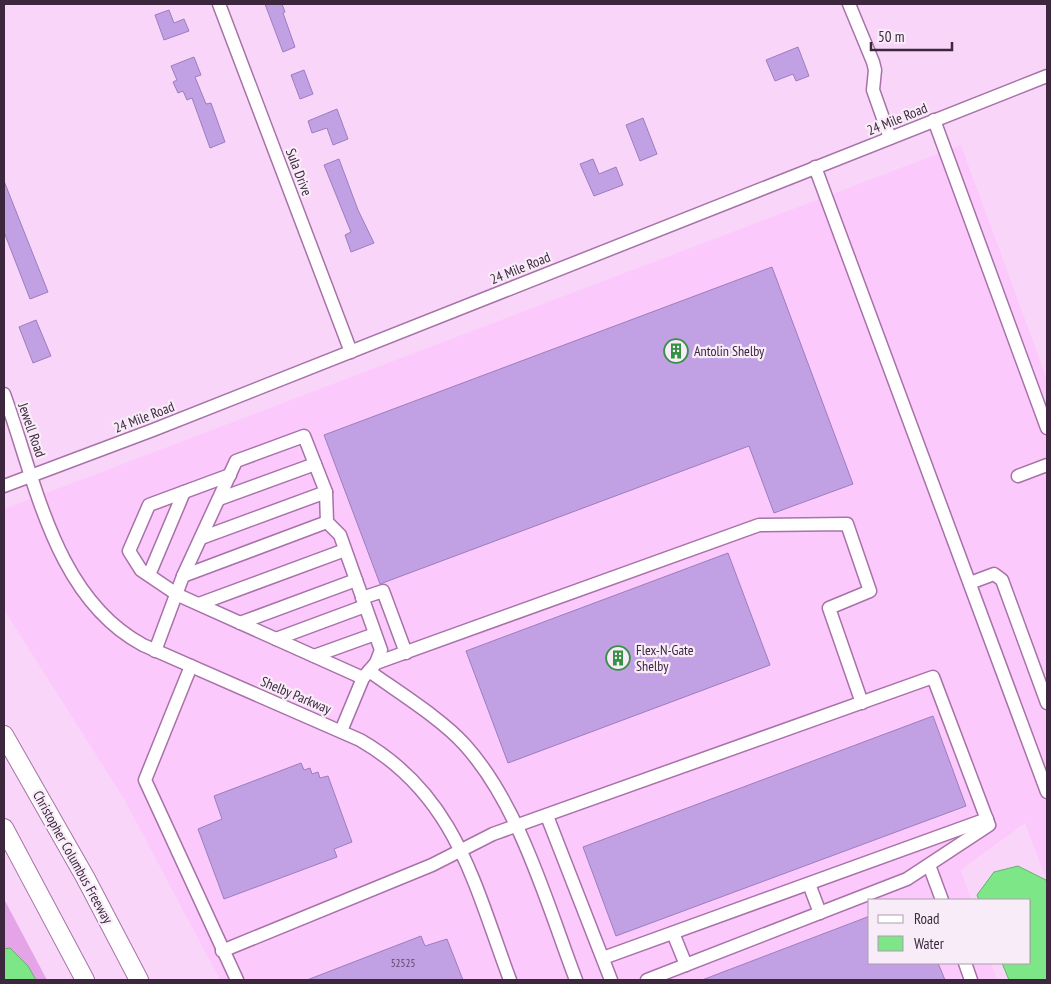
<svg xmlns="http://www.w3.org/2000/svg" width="1051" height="984" viewBox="0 0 1051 984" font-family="'PT Sans Narrow',sans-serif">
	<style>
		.built { fill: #fcc9fc }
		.green { fill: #e5a4e7 }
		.water { fill: #7de687; stroke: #6aad71 }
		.building { fill: #c1a1e4; stroke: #9c7dbe }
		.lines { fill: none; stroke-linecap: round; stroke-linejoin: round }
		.minor-casing { stroke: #a772a8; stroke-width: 15 }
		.highway-casing { stroke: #a772a8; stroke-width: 20 }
		.minor { stroke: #fff; stroke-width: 12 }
		.highway { stroke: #fff; stroke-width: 18 }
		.labels { text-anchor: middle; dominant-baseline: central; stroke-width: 4.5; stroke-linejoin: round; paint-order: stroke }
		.number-label { font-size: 11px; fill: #5e4668 }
		.street-label { font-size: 14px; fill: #3d273e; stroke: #f8ecf8 }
		.poi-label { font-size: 14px; fill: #3d273e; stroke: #f8ecf8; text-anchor: start }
	</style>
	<rect width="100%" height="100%" fill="#f9d6f9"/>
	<!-- built -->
	<path class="built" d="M 961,145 L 1047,379 L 1047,882 L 1025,823 L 961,870 L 971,900 L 870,900 L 870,963 L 991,963 L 997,980 L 220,980 L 124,799 L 4,610 L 4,509 Z"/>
	<!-- green -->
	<path class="green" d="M 4,899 L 47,980 L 4,980 Z"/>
	<!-- water -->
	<g class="water">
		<path d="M 1018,866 L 1046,880 L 1047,882 L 1047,980 L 1009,980 L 1002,963 L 1030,963 L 1030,900 L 979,900 L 977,895 L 994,872 Z"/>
		<path d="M 10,948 L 28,966 L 36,980 L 4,980 L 4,949 Z"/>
	</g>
	<!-- building -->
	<g class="building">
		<path d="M 265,4 L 282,4 L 285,12 L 283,13 L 295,47 L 283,52 Z"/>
		<path d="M 169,10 L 174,23 L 184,19 L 189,31 L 164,40 L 155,15 Z"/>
		<path d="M 798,47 L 809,76 L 796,81 L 793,74 L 775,81 L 766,60 Z"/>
		<path d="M 194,57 L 201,75 L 195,77 L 206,104 L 211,103 L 225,142 L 210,148 L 192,98 L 187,100 L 183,91 L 178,93 L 173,82 L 177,80 L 171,66 Z"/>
		<path d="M 304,70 L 313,94 L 300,99 L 291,75 Z"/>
		<path d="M 337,109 L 348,139 L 333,145 L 327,128 L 312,133 L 308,121 Z"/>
		<path d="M 643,118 L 657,154 L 640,161 L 626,125 Z"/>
		<path d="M 339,159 L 358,210 L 374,243 L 351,252 L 345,235 L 351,232 L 324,165 Z"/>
		<path d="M 593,159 L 599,174 L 616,167 L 623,185 L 594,196 L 580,164 Z"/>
		<path d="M 4,181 L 48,292 L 30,299 L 4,232 Z"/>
		<path d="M 772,267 L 853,484 L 774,513 L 749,446 L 380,584 L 324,435 Z"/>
		<path d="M 36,320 L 51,356 L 33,363 L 19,327 Z"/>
		<path d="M 728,553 L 770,665 L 508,763 L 466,651 Z"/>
		<path d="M 933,716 L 966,806 L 616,936 L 583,847 Z"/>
		<path d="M 301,763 L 304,770 L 310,768 L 312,774 L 318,772 L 320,778 L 328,776 L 352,842 L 334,849 L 337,857 L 224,899 L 198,829 L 222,819 L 214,796 Z"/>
		<path d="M 870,916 L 870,963 L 938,963 L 945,980 L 702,980 Z"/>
		<path d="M 421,936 L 425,946 L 447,939 L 463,980 L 307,980 Z"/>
	</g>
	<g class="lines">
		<!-- minor casing -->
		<g class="minor-casing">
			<g id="minor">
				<path d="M 219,4 L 351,352"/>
				<path d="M 849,4 L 873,62 L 875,70 L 873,90 L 890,138"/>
				<path d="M 934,120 L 1047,428"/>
				<path d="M 815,167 L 1047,792"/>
				<path d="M 4,394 C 36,481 54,597 143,645 L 360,740 C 456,795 474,884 510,980"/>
				<path d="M 230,475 L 149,505 L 129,551 L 141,570 L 178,595 L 363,678"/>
				<path d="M 1018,476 L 1047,465"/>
				<path d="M 4,486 L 153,430 L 1047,76"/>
				<path d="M 219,499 L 315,464"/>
				<path d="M 201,538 L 326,492"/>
				<path d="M 149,575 L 184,492"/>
				<path d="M 183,576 L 327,522"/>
				<path d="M 970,583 L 994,574 L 1002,580 L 1047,703"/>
				<path d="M 362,598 L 383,591 L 406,653"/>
				<path d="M 199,604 L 345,550"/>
				<path d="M 240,623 L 356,580"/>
				<path d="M 276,639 L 365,606"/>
				<path d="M 155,651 L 183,576 L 236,461 L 304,436 L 326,492 L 327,522 L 340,535 L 381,650 L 376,663"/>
				<path d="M 314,656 L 375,634"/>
				<path d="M 191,666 L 145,780 L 237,980"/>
				<path d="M 369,671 C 398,692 442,719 465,745 C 520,806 547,904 576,980"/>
				<path d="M 341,731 L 363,678 L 376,663 L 759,525 L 847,524 L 870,591 L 829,608 L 862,703"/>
				<path d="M 547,816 L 611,980"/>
				<path d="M 929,865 L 942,900"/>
				<path d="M 809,884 L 820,913"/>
				<path d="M 673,933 L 686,965"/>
				<path d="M 222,951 L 432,865 L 493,834 L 933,677 L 989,825 L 907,879 L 647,980"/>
				<path d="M 603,958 L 987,819"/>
				<path d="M 965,963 L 971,980"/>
			</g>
		</g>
		<!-- highway casing -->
		<g class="highway-casing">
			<g id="highway">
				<path d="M 4,735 L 85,877 L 139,980"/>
				<path d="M 4,828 L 85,980"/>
			</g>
		</g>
		<!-- minor -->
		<use href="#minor" class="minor"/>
		<!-- highway -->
		<use href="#highway" class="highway"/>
	</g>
	<!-- icons -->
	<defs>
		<g id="building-ring" transform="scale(1.25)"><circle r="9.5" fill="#f8ecf8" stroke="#359143" stroke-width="1.5"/><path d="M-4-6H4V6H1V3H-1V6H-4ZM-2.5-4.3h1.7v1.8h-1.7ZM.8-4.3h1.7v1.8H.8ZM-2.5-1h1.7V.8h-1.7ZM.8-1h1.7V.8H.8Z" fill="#359143"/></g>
	</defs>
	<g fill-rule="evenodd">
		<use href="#building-ring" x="676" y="351"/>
		<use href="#building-ring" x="618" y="658"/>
	</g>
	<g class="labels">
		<!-- number labels -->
		<g class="number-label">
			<text x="403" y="963">52525</text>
		</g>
		<!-- street labels -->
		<g class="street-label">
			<text transform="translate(897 119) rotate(-22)">24 Mile Road</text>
			<text transform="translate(299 172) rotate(69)">Sula Drive</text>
			<text transform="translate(520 268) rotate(-22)">24 Mile Road</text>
			<text transform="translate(144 417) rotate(-21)">24 Mile Road</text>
			<text transform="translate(32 430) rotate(71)">Jewell Road</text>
			<text transform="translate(296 695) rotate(23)">Shelby Parkway</text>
			<text transform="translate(73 857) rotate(61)">Christopher Columbus Freeway</text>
		</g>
		<!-- poi labels -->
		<g class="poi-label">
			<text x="694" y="351">Antolin Shelby</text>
			<text x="636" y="650">Flex-N-Gate<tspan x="636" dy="16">Shelby</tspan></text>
		</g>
	</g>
	<!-- border -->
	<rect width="1051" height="984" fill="none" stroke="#3d273e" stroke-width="10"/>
	<!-- legend -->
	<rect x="868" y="899" width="162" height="65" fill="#f8ecf8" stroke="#ad9dae"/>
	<rect x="878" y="915" width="25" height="8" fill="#ffffff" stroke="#ad9dae"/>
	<text x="914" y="924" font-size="15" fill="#3d273e">Road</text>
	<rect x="878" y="936" width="25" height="15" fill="#7de687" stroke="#ad9dae"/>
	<text x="914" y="949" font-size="15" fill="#3d273e">Water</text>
	<!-- scale -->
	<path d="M871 42v8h81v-8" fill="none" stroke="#3d273e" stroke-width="2.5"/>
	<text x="878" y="42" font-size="15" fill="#3d273e" stroke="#f8ecf8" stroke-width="4" paint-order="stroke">50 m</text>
</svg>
